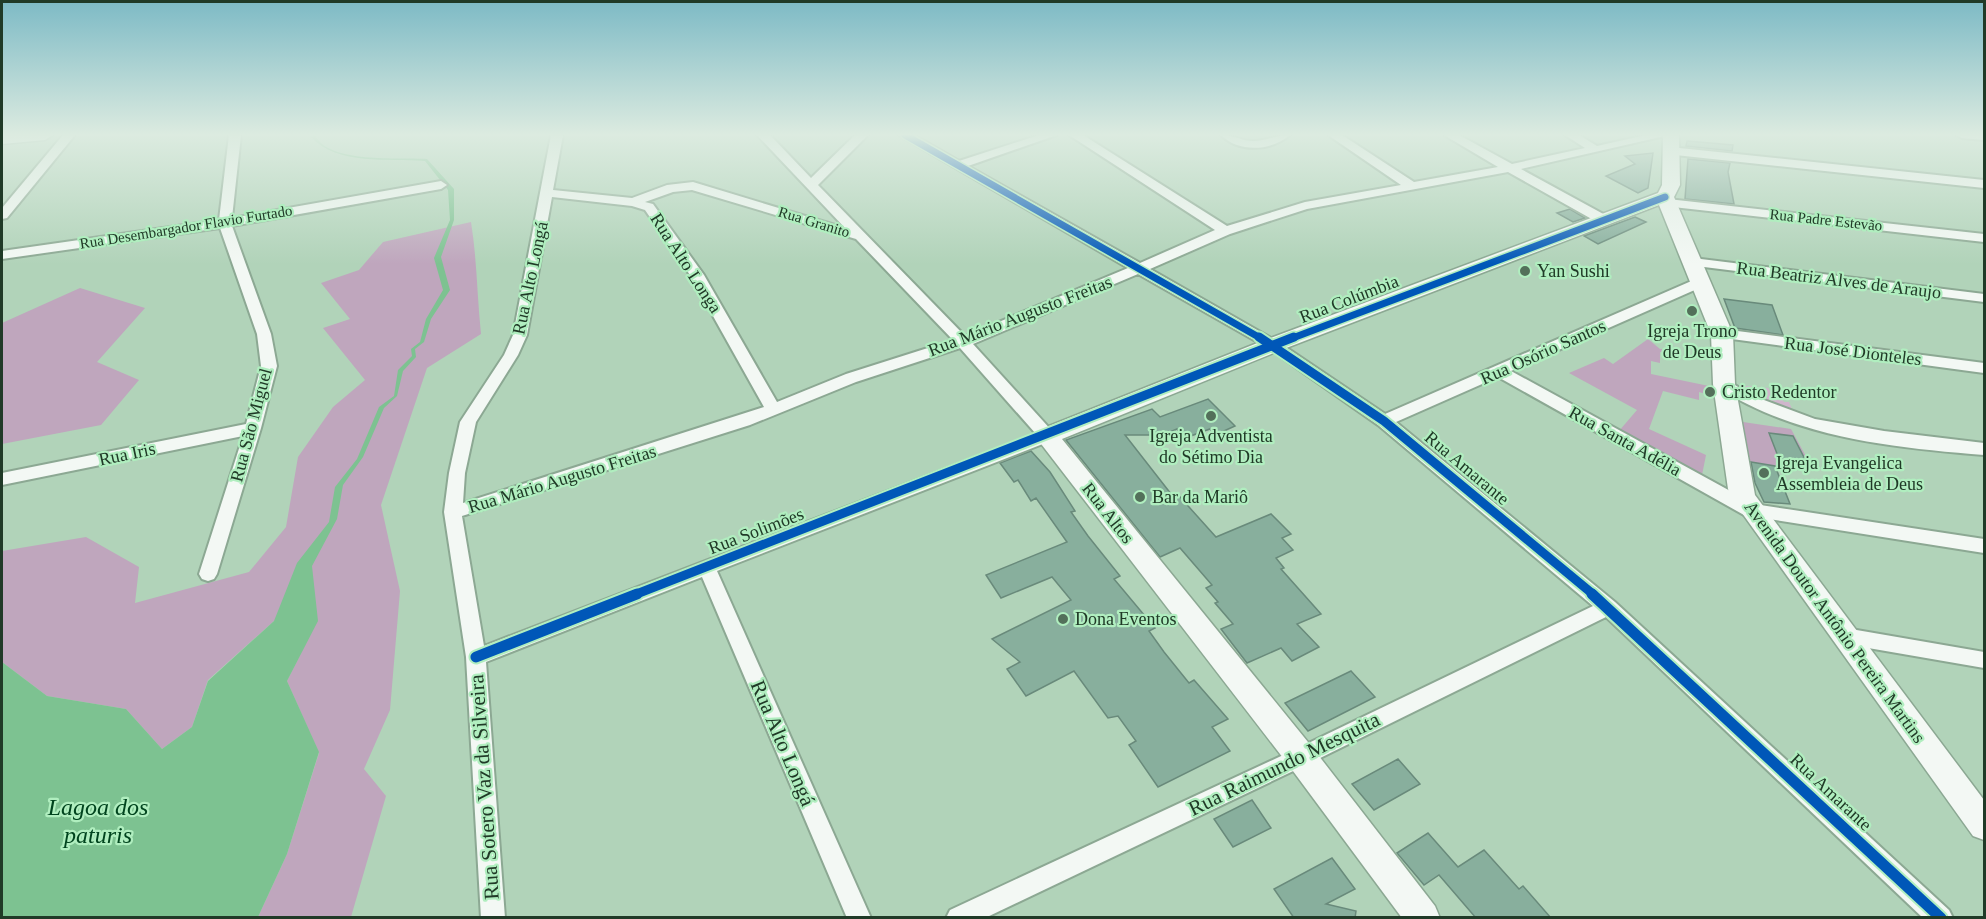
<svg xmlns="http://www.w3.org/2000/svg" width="1986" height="919" viewBox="0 0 1986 919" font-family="Georgia,serif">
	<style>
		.green { fill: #cfb6cc }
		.forest { fill: #bfa6bd }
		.water { fill: #7dc291 }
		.building { fill: #88af9d; stroke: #698a7b; stroke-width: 1.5 }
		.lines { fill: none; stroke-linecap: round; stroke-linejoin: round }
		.street-casing { stroke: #8ca893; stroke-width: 4 }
		.secondary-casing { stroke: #8ca893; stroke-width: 3 }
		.street { fill: #f3f8f4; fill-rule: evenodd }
		.secondary { fill: #f3f8f4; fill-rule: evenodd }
		.cycleway-far2-casing { stroke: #b0eebf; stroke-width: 10 }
		.cycleway-far1-casing { stroke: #b0eebf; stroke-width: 13 }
		.cycleway-casing { stroke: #b0eebf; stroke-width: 15 }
		.cycleway-far2 { stroke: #0057b8; stroke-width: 7 }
		.cycleway-far1 { stroke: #0057b8; stroke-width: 9 }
		.cycleway { stroke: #0057b8; stroke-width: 11 }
		.poi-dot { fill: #53705a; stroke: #b0eebf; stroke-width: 2 }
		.labels { text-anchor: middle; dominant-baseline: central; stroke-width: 4.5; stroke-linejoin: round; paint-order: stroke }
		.far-street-label { font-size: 15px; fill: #203a27; stroke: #b0eebf }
		.street-label { font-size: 18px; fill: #203a27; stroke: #b0eebf }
		.poi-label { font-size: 18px; fill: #203a27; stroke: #b0eebf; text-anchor: start }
		.near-street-label { font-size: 21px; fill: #203a27; stroke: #b0eebf }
		.near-water-label { font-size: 24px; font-style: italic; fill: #00441e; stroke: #b0eebf }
	</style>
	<rect width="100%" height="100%" fill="#b1d3b9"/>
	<!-- green -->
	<path class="green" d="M 1738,385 L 1768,388 L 1770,391 L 1778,392 L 1784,402 L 1789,402 L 1795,416 L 1757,402 Z"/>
	<!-- forest -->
	<g class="forest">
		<path d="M 471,222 C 477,259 477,296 481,334 L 427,368 L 381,505 L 400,591 L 390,710 L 364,769 L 386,796 L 351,917 L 258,917 L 287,854 L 319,753 L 287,681 L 317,621 L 274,621 L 208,680 L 192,727 L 162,749 L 126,709 L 47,696 L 2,662 L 2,551 L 86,537 L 139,567 L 135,603 L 249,572 L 286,527 L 298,457 L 333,407 L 365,380 L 323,328 L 350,319 L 321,283 L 359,270 L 383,242 Z"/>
		<path d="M 80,288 L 145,308 L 97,362 L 139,380 L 101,425 L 2,444 L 2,323 Z"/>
		<path d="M 1648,339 L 1660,349 L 1665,349 L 1665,353 L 1660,352 L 1660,363 L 1651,361 L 1651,374 L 1709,386 L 1712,396 L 1699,392 L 1699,400 L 1663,391 L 1649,429 L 1706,455 L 1702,475 L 1619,431 L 1637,410 L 1569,373 L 1604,358 L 1613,364 Z"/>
		<path d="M 1743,422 L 1791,429 L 1814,471 L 1750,462 Z"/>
	</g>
	<!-- water -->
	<path class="water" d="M 315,135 C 328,164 399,157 427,159 L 454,189 L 454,220 L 441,257 L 450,290 L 431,319 L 424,342 L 415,349 L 416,357 L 403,371 L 397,396 L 384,408 L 363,457 L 343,485 L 337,519 L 312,566 L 318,621 L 287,681 L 319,752 L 287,854 L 258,917 L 2,917 L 2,662 L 47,696 L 126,709 L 162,749 L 192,727 L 208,681 L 274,621 L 297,563 L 329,522 L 335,487 L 357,459 L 379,407 L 394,396 L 398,370 L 412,356 L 411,349 L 420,342 L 426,319 L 443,290 L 434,258 L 450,220 L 448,190 L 425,161 C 388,158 338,166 311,137 Z"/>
	<!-- building -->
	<g class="building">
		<path d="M 1687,141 L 1733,145 L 1732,151 L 1686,146 Z"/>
		<path d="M 1653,153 L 1648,188 L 1638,193 L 1606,176 L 1635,164 L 1625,156 Z"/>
		<path d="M 1688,159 L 1730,163 L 1728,172 L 1734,204 L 1685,199 Z"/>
		<path d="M 1570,209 L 1585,218 L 1573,222 L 1557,213 Z"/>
		<path d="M 1635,217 L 1646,222 L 1598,244 L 1584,236 Z"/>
		<path d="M 1724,299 L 1772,305 L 1783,335 L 1735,328 Z"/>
		<path d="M 1208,399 L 1235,426 L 1215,435 L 1210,429 L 1185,438 L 1177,429 L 1163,435 L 1125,435 L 1175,499 L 1180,497 L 1216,537 L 1271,514 L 1291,534 L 1282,538 L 1293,550 L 1276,558 L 1284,568 L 1281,569 L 1321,614 L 1297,624 L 1319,647 L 1292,661 L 1281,648 L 1247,663 L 1221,629 L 1233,624 L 1215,603 L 1218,602 L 1206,588 L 1212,585 L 1180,548 L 1160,557 L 1066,440 L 1152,409 L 1160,417 Z"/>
		<path d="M 1769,433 L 1793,436 L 1810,469 L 1781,464 Z"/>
		<path d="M 1031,451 L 1050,472 L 1075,511 L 1071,512 L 1088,536 L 1120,576 L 1114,579 L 1155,628 L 1149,631 L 1164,652 L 1189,683 L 1194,680 L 1228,719 L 1212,727 L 1230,751 L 1158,787 L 1129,745 L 1136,741 L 1118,716 L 1108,718 L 1074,671 L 1026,696 L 1007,669 L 1020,662 L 992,639 L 1071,600 L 1052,577 L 1001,598 L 986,575 L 1067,542 L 1036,498 L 1031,501 L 1018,480 L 1014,482 L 1000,463 Z"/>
		<path d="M 1751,462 L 1775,466 L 1790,504 L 1764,502 L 1755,483 Z"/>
		<path d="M 1351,671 L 1375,697 L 1308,731 L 1285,703 Z"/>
		<path d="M 1398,759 L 1420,784 L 1374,810 L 1352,784 Z"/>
		<path d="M 1252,800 L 1271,828 L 1233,847 L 1214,819 Z"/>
		<path d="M 1428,833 L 1458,867 L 1484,850 L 1519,889 L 1523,886 L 1551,918 L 1476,918 L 1439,875 L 1424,885 L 1397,853 Z"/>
		<path d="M 1332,858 L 1355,889 L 1326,904 L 1356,911 L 1355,918 L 1294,918 L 1274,889 Z"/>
	</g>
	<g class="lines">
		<!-- street casing -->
		<g class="street-casing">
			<g id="street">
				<path d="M 63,135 L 75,135 L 7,218 L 2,219 L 2,208 Z"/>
				<path d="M 229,135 L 241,135 L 232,218 L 441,181 L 447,185 L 441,189 L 232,226 L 271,334 L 277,366 L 261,428 L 217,574 L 214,579 L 208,581 L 202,579 L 199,574 L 243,436 L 2,485 L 2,473 L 246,424 L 261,366 L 257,334 L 220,228 L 2,259 L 2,251 L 219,220 Z"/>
				<path d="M 551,135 L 563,135 L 553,190 L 632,198 L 667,185 L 693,182 L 845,228 L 757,135 L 770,135 L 811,178 L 855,135 L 868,135 L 818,185 L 965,336 L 1128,268 L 899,135 L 914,135 L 959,161 L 1039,135 L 1057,135 L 968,166 L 1140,263 L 1215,230 L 1069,135 L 1083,135 L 1227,226 L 1305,202 L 1401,185 L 1328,135 L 1342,135 L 1414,182 L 1498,167 L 1444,135 L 1459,135 L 1512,164 L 1585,148 L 1565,135 L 1579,135 L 1597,146 L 1646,135 L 1669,135 L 1521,169 L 1607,216 L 1607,222 L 1597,222 L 1508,172 L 1307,209 L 1230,234 L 1150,269 L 1278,342 L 1385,414 L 1696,279 L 1706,279 L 1706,285 L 1511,371 L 1754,504 L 1984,539 L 1984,553 L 1744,515 L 1498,377 L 1396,422 L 1615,602 L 1949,910 L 1953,918 L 1923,918 L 1606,617 L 1308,764 L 985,918 L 946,918 L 950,910 L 1294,750 L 1593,606 L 1378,425 L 1268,348 L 1138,274 L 973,344 L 1053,432 L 1055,436 L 1053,440 L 717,571 L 871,918 L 847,918 L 702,577 L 486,662 L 505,918 L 481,918 L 466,657 L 444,512 L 449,473 L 460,422 L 504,355 L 513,335 ZM 692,190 L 856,239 L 953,340 L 846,374 L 777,402 L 704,275 L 653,204 L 645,202 L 673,192 ZM 552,197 L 632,206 L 645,210 L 690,275 L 764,407 L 463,503 L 465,473 L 476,422 L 518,355 L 527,335 ZM 960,348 L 1036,434 L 484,646 L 462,516 L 750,425 L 856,382 Z"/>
				<path d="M 1221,135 C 1234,135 1245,142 1255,141 C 1268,140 1277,135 1290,135 C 1271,151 1239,153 1221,135 Z"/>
				<path d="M 1956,135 L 1984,135 L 1984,140 L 1962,138 Z"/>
				<path d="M 1670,147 L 1984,180 L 1984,188 L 1666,154 L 1664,151 Z"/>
				<path d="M 1668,199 L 1984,234 L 1984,242 L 1664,206 L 1664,200 Z"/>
				<path d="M 1693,258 L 1984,294 L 1984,302 L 1688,265 L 1688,259 Z"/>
				<path d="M 1722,329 L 1984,363 L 1984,373 L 1717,337 L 1715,334 Z"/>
				<path d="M 1724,379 L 1756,397 L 1815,419 L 1884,431 L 1984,443 L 1984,455 C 1894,448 1797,438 1719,388 L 1716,384 Z"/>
				<path d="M 1845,628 L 1984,652 L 1984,668 L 1845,644 L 1838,642 L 1835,636 L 1838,630 Z"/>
			</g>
		</g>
		<!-- secondary casing -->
		<g class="secondary-casing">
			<g id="secondary">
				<path d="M 2,135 L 53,135 L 45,140 L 2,144 Z"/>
				<path d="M 1663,135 L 1679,135 L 1680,185 L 1674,197 L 1733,334 L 1735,384 L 1755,495 L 1984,800 L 1984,840 L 1973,836 L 1732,499 L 1728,489 L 1713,384 L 1711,334 L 1659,205 L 1281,350 L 1062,439 L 1312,747 L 1435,906 L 1440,918 L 1402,918 L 1290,767 L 1035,436 L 1039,430 L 1265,340 L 1658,193 L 1662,185 Z"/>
			</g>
		</g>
		<!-- street -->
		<use href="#street" class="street"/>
		<!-- secondary -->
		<use href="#secondary" class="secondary"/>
		<!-- cycleway-far2 casing -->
		<g class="cycleway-far2-casing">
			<g id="cycleway-far2">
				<path d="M 905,135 L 1262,339"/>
				<path d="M 1290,339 L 1665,197"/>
			</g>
		</g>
		<!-- cycleway-far1 casing -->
		<g class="cycleway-far1-casing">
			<g id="cycleway-far1">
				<path d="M 1259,337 L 1384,421 L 1594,595"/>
				<path d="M 634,595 L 1294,337"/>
			</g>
		</g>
		<!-- cycleway casing -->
		<g class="cycleway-casing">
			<g id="cycleway">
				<path d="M 1592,594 L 1941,918"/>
				<path d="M 476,657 L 637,594"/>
			</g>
		</g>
		<!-- cycleway-far2 -->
		<use href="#cycleway-far2" class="cycleway-far2"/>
		<!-- cycleway-far1 -->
		<use href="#cycleway-far1" class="cycleway-far1"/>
		<!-- cycleway -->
		<use href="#cycleway" class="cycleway"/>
	</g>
	<!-- sky -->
	<linearGradient id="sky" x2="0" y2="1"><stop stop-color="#7dbac5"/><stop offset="0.51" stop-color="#dcebe0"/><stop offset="1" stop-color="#dcebe0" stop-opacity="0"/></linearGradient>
	<rect width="1986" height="264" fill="url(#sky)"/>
	<!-- markers -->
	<g class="poi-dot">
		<circle cx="1525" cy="271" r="6"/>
		<circle cx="1692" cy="311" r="6"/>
		<circle cx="1710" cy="392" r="6"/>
		<circle cx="1211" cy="416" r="6"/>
		<circle cx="1764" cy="473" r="6"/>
		<circle cx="1140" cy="497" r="6"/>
		<circle cx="1063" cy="619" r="6"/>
	</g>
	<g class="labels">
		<!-- far-street labels -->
		<g class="far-street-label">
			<text transform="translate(1826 220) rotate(6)">Rua Padre Estevão</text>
			<text transform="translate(814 222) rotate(17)">Rua Granito</text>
			<text transform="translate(186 227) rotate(-9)">Rua Desembargador Flavio Furtado</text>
		</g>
		<!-- street labels -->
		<g class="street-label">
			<text transform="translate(686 263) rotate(57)">Rua Alto Longa</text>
			<text transform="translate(530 278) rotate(-78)">Rua Alto Longá</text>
			<text transform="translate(1839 280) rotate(7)">Rua Beatriz Alves de Araujo</text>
			<text transform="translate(1349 299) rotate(-21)">Rua Colúmbia</text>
			<text transform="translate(1020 316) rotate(-21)">Rua Mário Augusto Freitas</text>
			<text transform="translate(1853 351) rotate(7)">Rua José Dionteles</text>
			<text transform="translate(1543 352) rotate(-24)">Rua Osório Santos</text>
			<text transform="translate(251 425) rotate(-75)">Rua São Miguel</text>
			<text transform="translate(1625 441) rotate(29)">Rua Santa Adélia</text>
			<text transform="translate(127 454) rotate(-12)">Rua Iris</text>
			<text transform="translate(1467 468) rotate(40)">Rua Amarante</text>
			<text transform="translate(562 479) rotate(-17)">Rua Mário Augusto Freitas</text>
			<text transform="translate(1108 513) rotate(52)">Rua Altos</text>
			<text transform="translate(756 531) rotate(-21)">Rua Solimões</text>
			<text transform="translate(1835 622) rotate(54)">Avenida Doutor Antônio Pereira Martins</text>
			<text transform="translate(1831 792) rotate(43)">Rua Amarante</text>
		</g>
		<!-- poi labels -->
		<g class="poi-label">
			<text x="1537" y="271">Yan Sushi</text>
			<text x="1692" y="331" text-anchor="middle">Igreja Trono<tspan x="1692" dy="21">de Deus</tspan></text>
			<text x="1722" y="392">Cristo Redentor</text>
			<text x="1211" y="436" text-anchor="middle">Igreja Adventista<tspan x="1211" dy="21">do Sétimo Dia</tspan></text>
			<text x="1776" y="463">Igreja Evangelica<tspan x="1776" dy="21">Assembleia de Deus</tspan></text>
			<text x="1152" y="497">Bar da Mariô</text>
			<text x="1075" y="619">Dona Eventos</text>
		</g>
		<!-- near-street labels -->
		<g class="near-street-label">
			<text transform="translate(783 743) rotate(67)">Rua Alto Longá</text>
			<text transform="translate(1284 764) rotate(-26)">Rua Raimundo Mesquita</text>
			<text transform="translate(484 787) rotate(-94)">Rua Sotero Vaz da Silveira</text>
		</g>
		<!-- near-water labels -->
		<g class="near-water-label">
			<text x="98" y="807">Lagoa dos<tspan x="98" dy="28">paturis</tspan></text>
		</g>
	</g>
	<!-- border -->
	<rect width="1986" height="919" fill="none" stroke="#203a27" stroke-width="6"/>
</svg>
